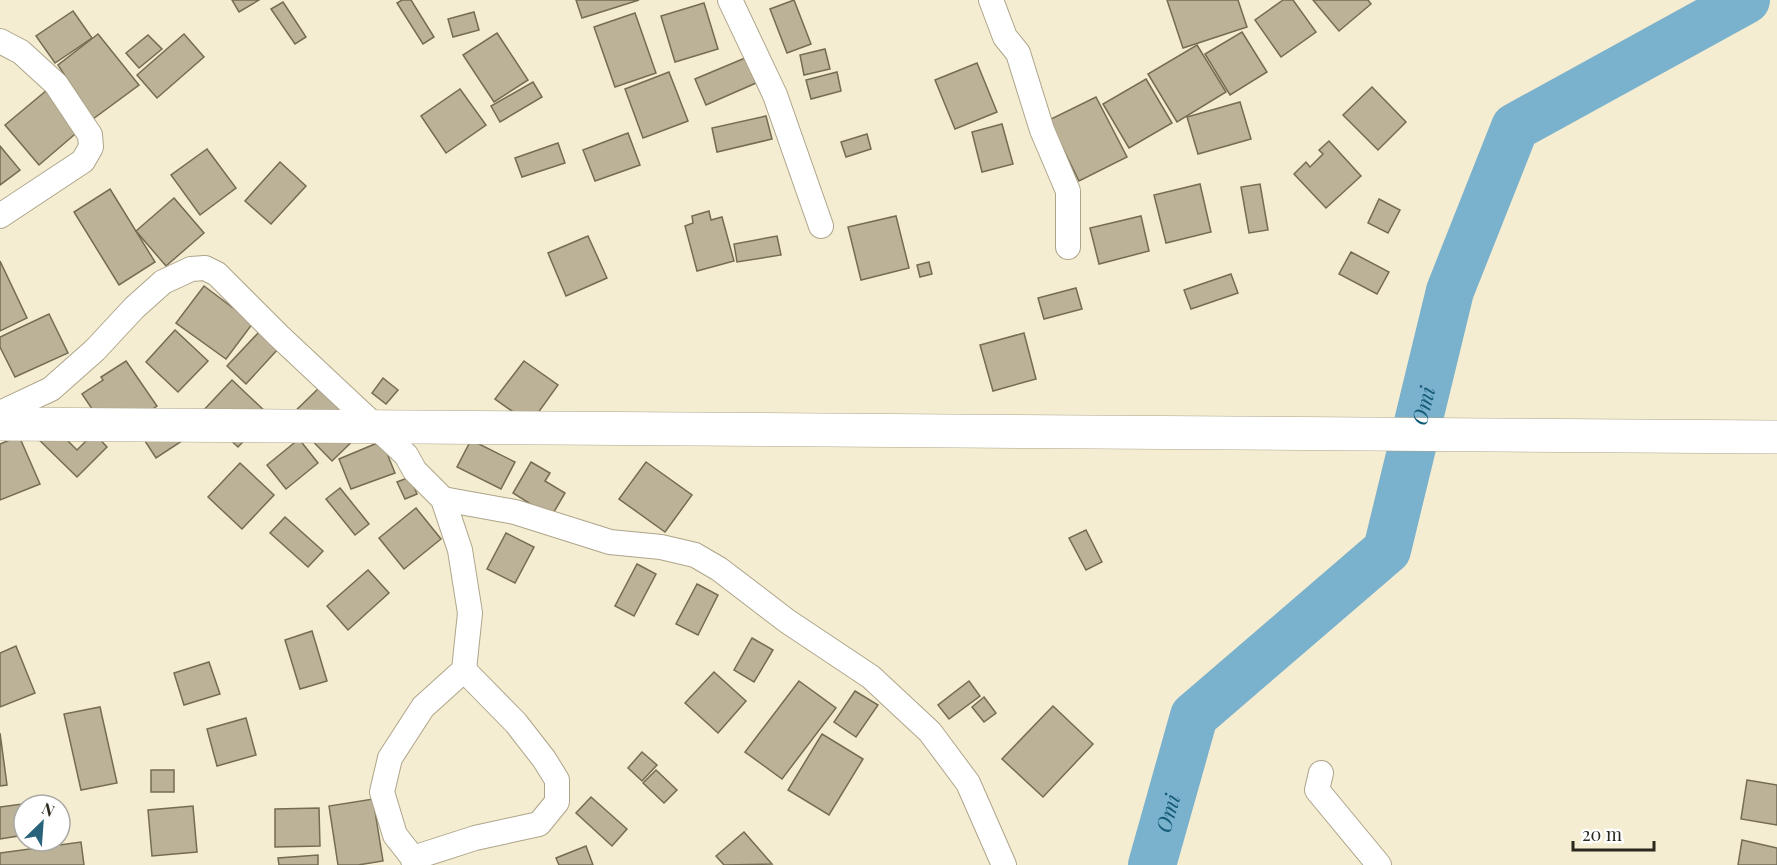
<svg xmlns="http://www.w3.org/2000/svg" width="1777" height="865" viewBox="0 0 1777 865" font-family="'Playfair Display',serif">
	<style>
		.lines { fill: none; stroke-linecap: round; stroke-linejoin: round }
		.river { stroke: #7ab1cc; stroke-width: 48 }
		.building { fill: #bbb298; stroke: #746c53; stroke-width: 1.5 }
		.street-casing { stroke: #ada48a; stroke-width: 26 }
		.highway-casing { stroke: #ada48a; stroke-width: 34 }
		.street { stroke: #fff; stroke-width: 24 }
		.highway { stroke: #fff; stroke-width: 33 }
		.labels { text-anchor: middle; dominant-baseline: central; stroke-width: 4.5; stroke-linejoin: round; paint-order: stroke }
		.water-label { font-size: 21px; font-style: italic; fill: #155c78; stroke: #fff }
	</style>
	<rect width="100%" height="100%" fill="#f5edd1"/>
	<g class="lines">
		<!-- river -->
		<path class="river" id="s1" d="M 1152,865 L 1194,716 L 1387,550 L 1450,291 L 1515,127 L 1746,0"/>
	</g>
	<!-- building -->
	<g class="building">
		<path d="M 232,0 L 259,0 L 239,12 Z"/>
		<path d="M 402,0 L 411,0 L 434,37 L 423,44 L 397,3 Z"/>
		<path d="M 576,0 L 639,0 L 582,18 Z"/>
		<path d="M 794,0 L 811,44 L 787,53 L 770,9 Z"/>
		<path d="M 1167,0 L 1238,0 L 1247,27 L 1183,48 Z"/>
		<path d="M 1283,0 L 1293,0 L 1316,32 L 1281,57 L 1255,20 Z"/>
		<path d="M 1313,0 L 1368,0 L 1371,4 L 1339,31 Z"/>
		<path d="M 283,2 L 306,37 L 295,44 L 271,9 Z"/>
		<path d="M 704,3 L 718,49 L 675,62 L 661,16 Z"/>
		<path d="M 73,11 L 92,38 L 55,63 L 36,36 Z"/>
		<path d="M 474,12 L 479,30 L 453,37 L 448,19 Z"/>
		<path d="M 635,13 L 656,73 L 615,87 L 594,27 Z"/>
		<path d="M 1242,32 L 1267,72 L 1230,95 L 1205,54 Z"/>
		<path d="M 497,33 L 528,80 L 494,102 L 463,55 Z"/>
		<path d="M 98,34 L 139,85 L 93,119 L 58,65 Z"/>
		<path d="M 184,34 L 204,57 L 157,98 L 137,75 Z"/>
		<path d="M 148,35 L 162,49 L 139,68 L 126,53 Z"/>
		<path d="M 1197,45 L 1226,92 L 1177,122 L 1148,74 Z"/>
		<path d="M 825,49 L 830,69 L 804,75 L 800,55 Z"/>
		<path d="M 745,58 L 756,83 L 706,105 L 695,79 Z"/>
		<path d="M 977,63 L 997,112 L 955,129 L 935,80 Z"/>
		<path d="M 669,72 L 688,121 L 643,138 L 625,89 Z"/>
		<path d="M 837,72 L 841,91 L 811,99 L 806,80 Z"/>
		<path d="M 1146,79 L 1172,123 L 1129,148 L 1103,104 Z"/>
		<path d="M 533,82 L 542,97 L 500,122 L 491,106 Z"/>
		<path d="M 1372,87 L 1406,122 L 1378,150 L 1343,115 Z"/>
		<path d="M 460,89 L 486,125 L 446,153 L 421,116 Z"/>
		<path d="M 47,90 L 81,129 L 39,165 L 5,125 Z"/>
		<path d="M 1096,97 L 1127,157 L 1079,181 L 1049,120 Z"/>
		<path d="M 1240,102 L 1251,139 L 1198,154 L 1187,117 Z"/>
		<path d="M 766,116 L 772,139 L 717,152 L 712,128 Z"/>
		<path d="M 1002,124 L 1013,164 L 982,172 L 972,132 Z"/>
		<path d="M 628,133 L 640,165 L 595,181 L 583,150 Z"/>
		<path d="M 867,134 L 871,149 L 846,157 L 841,142 Z"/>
		<path d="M 1329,141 L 1361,176 L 1326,208 L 1294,174 L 1306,162 L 1310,167 L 1323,154 L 1319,150 Z"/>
		<path d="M 558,143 L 565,163 L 522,177 L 515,158 Z"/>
		<path d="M 0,146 L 20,170 L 0,185 Z"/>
		<path d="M 207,149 L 236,188 L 200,215 L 171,175 Z"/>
		<path d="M 280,162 L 306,186 L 271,224 L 245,201 Z"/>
		<path d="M 1200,184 L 1211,232 L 1166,243 L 1154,195 Z"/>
		<path d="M 1260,184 L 1268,230 L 1249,233 L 1241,187 Z"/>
		<path d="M 110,189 L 155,262 L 119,285 L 74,212 Z"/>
		<path d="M 174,198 L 204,233 L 166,266 L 136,231 Z"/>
		<path d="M 1379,199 L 1400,210 L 1388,233 L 1368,223 Z"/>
		<path d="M 709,211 L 711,220 L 722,217 L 734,261 L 697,271 L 685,226 L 693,223 L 692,216 Z"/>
		<path d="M 896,216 L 909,268 L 861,280 L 848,227 Z"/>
		<path d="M 1141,216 L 1149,251 L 1099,264 L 1090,228 Z"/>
		<path d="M 588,236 L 607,278 L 566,296 L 548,253 Z"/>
		<path d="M 777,236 L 781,255 L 737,262 L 734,244 Z"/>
		<path d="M 1351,252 L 1389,272 L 1377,294 L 1339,274 Z"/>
		<path d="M 0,261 L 27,318 L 0,331 Z"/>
		<path d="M 929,262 L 932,274 L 920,277 L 917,265 Z"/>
		<path d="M 1231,274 L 1238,293 L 1191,309 L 1184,290 Z"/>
		<path d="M 204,286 L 253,323 L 226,359 L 176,323 Z"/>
		<path d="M 1076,288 L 1082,309 L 1044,319 L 1038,298 Z"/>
		<path d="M 49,314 L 68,353 L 15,377 L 0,347 L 0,337 Z"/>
		<path d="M 175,330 L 208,361 L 178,392 L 146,362 Z"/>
		<path d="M 259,332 L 278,349 L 246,384 L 227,366 Z"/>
		<path d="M 1024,333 L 1036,379 L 993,391 L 980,345 Z"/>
		<path d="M 126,361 L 157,406 L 111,437 L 82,394 L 103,380 L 101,377 Z"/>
		<path d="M 524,361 L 558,385 L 530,424 L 495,399 Z"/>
		<path d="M 383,378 L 398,390 L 386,404 L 372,393 Z"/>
		<path d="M 232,380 L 269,415 L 238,447 L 201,413 Z"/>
		<path d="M 320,387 L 363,431 L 332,461 L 289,417 Z"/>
		<path d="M 42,415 L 77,450 L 94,433 L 107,447 L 77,477 L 28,429 Z"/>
		<path d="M 197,431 L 156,458 L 145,441 Z"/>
		<path d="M 19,436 L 40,484 L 0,500 L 0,444 Z"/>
		<path d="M 299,439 L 318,463 L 286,489 L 267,465 Z"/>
		<path d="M 471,440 L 515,462 L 501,489 L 457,467 Z"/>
		<path d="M 382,441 L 395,473 L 351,489 L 339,459 Z"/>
		<path d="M 531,462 L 550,473 L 545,481 L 565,493 L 551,517 L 513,493 Z"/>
		<path d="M 646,462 L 692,495 L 665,532 L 619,499 Z"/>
		<path d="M 240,463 L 274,495 L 242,529 L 208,497 Z"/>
		<path d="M 410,477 L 417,494 L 405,499 L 397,482 Z"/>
		<path d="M 340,488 L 369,524 L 355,535 L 326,499 Z"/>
		<path d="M 416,508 L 441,539 L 404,569 L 379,538 Z"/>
		<path d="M 285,517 L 323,551 L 308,567 L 270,533 Z"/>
		<path d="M 1086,530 L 1102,562 L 1086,570 L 1069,538 Z"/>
		<path d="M 506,533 L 534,547 L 515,583 L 487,569 Z"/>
		<path d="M 637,564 L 656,574 L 634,616 L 615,606 Z"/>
		<path d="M 368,570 L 389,593 L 348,630 L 327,606 Z"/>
		<path d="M 697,584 L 718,595 L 698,635 L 676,624 Z"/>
		<path d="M 312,631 L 327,681 L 300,689 L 285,640 Z"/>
		<path d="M 752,638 L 773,650 L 754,682 L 734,670 Z"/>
		<path d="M 16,646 L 35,693 L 0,707 L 0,653 Z"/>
		<path d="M 209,662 L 220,694 L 184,705 L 174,673 Z"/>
		<path d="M 714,672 L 746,701 L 718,733 L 685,703 Z"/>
		<path d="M 799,681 L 836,708 L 782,779 L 745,752 Z"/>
		<path d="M 969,681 L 980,696 L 949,719 L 938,705 Z"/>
		<path d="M 855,691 L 878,705 L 856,737 L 834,722 Z"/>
		<path d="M 984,697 L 996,713 L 984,722 L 972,707 Z"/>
		<path d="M 1053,706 L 1093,744 L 1043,797 L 1002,759 Z"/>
		<path d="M 100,707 L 117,783 L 81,790 L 64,714 Z"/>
		<path d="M 246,718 L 256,755 L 217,766 L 207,729 Z"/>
		<path d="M 0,733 L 7,785 L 0,786 Z"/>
		<path d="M 822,734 L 863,759 L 829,815 L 788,790 Z"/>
		<path d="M 642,752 L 657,765 L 642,781 L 628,768 Z"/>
		<rect x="151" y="770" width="23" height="22"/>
		<path d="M 656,770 L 677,790 L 664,803 L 643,783 Z"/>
		<path d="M 1747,780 L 1777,785 L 1777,825 L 1741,819 Z"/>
		<path d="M 591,797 L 627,829 L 612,846 L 576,813 Z"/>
		<path d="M 373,799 L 383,861 L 358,865 L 338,865 L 329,806 Z"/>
		<path d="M 22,804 L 24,835 L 0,839 L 0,807 Z"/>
		<path d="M 193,806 L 197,852 L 152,856 L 148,810 Z"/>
		<path d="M 319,808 L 320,846 L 275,847 L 275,809 Z"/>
		<path d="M 744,832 L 772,864 L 724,865 L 716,856 Z"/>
		<path d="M 1742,840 L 1777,848 L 1777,865 L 1738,865 Z"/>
		<path d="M 81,842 L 84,865 L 0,865 L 0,853 Z"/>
		<path d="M 586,846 L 593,865 L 559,865 L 556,858 Z"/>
		<path d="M 318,855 L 318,865 L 279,865 L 278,858 Z"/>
	</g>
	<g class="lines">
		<!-- street casing -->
		<g class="street-casing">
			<g id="street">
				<path d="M 730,0 L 775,95 L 821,226"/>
				<path d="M 991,0 L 1005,37 L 1018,53 L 1042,130 L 1068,191 L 1068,247"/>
				<path d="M 0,41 L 21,52 L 56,84 L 90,135 L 91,147 L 83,161 L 0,216"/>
				<path d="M 0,413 L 51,389 L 95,350 L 134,308 L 163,282 L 191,269 L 205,268 L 217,274 L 279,336 L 406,455 L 415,471 L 443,499 L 460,550 L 470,613 L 464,670 L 423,707 L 390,758 L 382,792 L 395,835 L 413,858"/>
				<path d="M 443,499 L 515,512 L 610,542 L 661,547 L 695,555 L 719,569 L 787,621 L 871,677 L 930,732 L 968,783 L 1004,865"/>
				<path d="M 1321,773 L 1317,790 L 1379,865"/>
				<path d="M 414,865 L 413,858 L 475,838 L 539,824 L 557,802 L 557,780 L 544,759 L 516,723 L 464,670"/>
			</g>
		</g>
		<!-- highway casing -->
		<g class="highway-casing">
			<path id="highway" d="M 0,424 L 1777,437"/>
		</g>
		<!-- street -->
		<use href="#street" class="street"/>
		<!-- highway -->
		<use href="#highway" class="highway"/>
	</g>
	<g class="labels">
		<!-- water labels -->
		<g class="water-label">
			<text stroke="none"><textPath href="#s1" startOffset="558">Omi</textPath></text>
			<text stroke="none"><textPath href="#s1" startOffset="54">Omi</textPath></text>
		</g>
	</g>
	<!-- north arrow -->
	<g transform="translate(42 823) rotate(25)"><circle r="28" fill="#ffffff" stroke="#aaa9a5" stroke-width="1.5"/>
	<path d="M0-4.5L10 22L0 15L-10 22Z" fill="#28627b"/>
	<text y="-9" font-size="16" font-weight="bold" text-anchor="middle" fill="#2b281d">N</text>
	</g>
	<!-- scale -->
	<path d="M1573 841v9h81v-9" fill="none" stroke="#2b281d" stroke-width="3"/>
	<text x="1582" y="841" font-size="18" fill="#2b281d" stroke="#ffffff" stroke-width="4.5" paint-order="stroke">20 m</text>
</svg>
